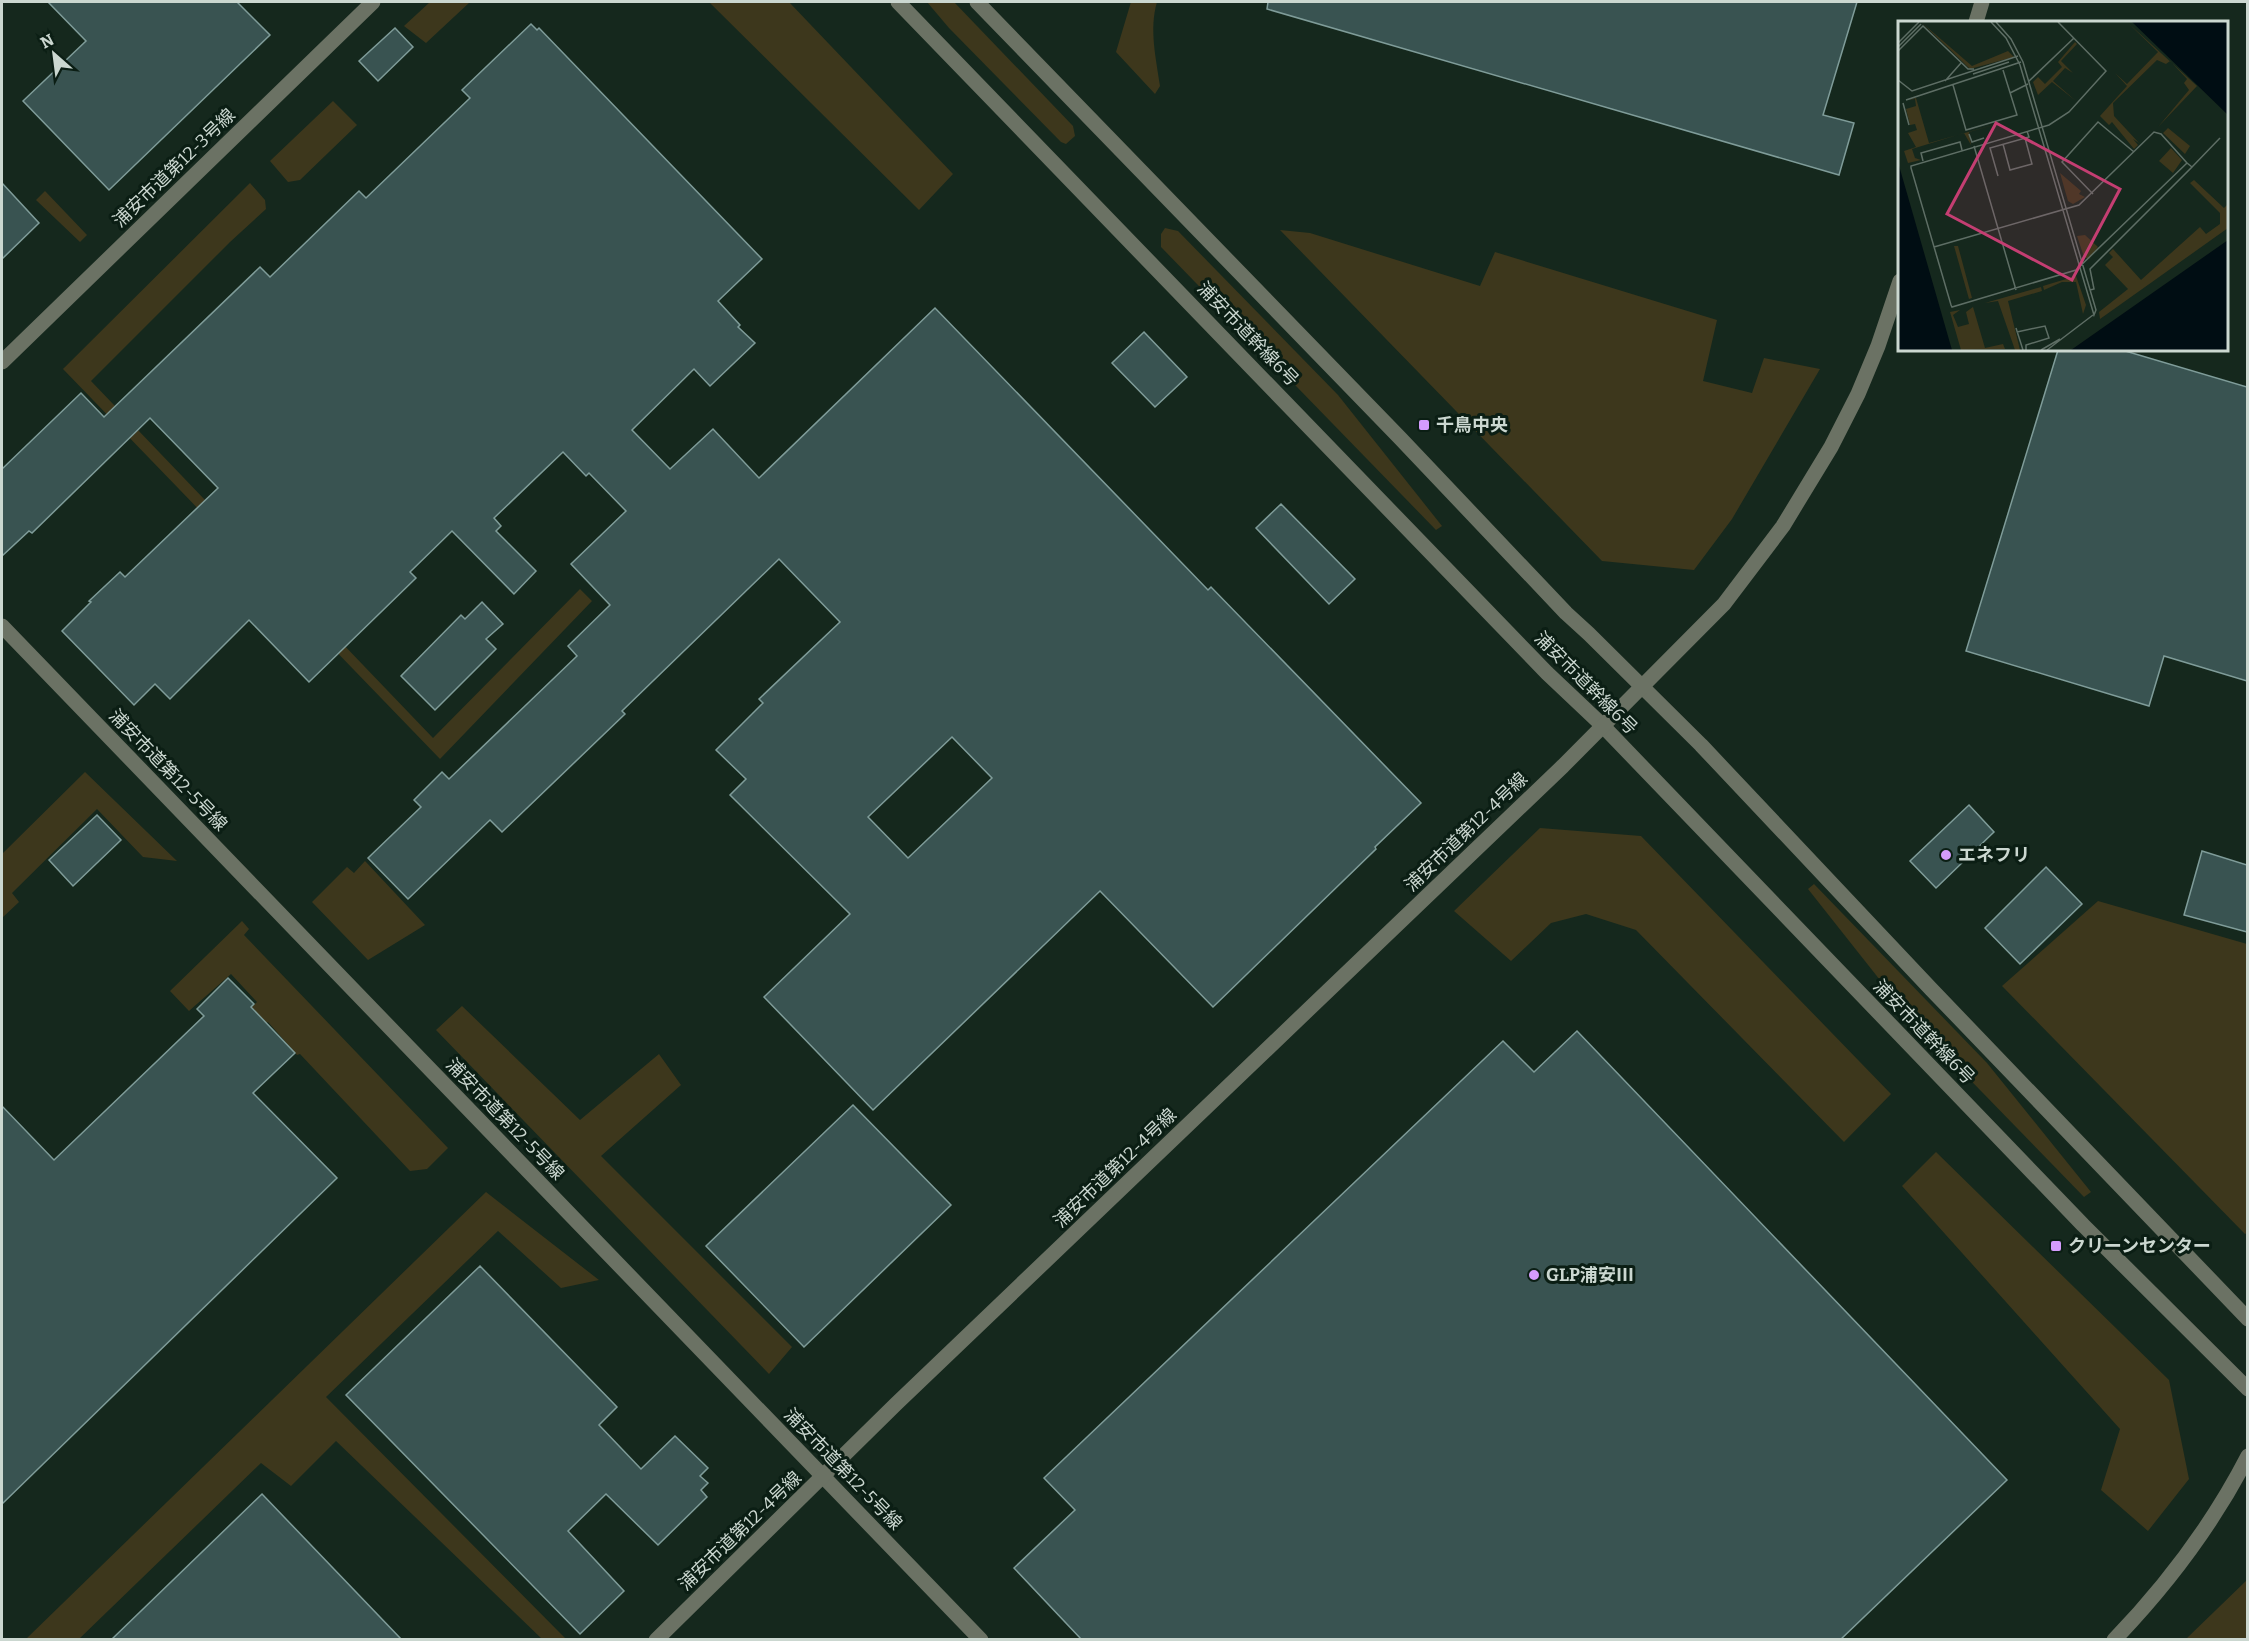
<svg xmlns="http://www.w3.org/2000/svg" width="2249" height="1641" viewBox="0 0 2249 1641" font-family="Bitter,'Noto Sans JP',serif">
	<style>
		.green { fill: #3d371c }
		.building { fill: #395351; stroke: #7f9c99; stroke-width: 1.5; fill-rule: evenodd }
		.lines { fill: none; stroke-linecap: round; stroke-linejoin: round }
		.minor { stroke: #6b7264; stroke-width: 15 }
		.poi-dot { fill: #d49cfc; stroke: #0b1e14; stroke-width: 2 }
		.labels { text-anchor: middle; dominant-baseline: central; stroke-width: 6; stroke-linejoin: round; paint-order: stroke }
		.street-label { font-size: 18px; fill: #cbd7d0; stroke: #0b1e14 }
		.poi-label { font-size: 18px; font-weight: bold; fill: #cbd7d0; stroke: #0b1e14; text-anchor: start }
		.inset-road { fill: none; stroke: #5e6e65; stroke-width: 1.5 }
		.view { fill: #c43e72; fill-opacity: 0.15; stroke: #c43e72; stroke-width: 3 }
		.inset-edge { fill: none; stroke: #cbd7d0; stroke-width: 3 }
	</style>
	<rect width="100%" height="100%" fill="#15281d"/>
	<!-- green -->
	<g class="green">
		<path d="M 430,2 L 470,2 L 426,43 L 404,26 Z"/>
		<path d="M 709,2 L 789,2 L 953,174 L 919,210 Z"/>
		<path d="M 927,2 L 954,2 L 1073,126 L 1075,136 L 1066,144 L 1061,142 L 949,28 Z"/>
		<path d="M 1131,2 L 1157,2 C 1149,29 1156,58 1160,86 L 1155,94 L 1116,52 Z"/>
		<path d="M 333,101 L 357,125 L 300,180 L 288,182 L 270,161 Z"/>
		<path d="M 250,183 L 265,200 L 266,209 L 230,242 L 91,381 L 433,738 L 580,589 L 592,601 L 440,759 L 63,369 Z"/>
		<path d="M 45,191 L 87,235 L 80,242 L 36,200 Z"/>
		<path d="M 1165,228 L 1178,231 L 1338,395 L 1442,526 L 1436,530 L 1161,247 L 1161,234 Z"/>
		<path d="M 1280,230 L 1310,233 L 1480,286 L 1495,252 L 1717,320 L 1703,381 L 1752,393 L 1764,358 L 1820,369 L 1732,519 L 1694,570 L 1602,561 Z"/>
		<path d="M 85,772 L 177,861 L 143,857 L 97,809 L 12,893 L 19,902 L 2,918 L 2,854 Z"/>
		<path d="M 1540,828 L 1641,836 L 1891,1094 L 1844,1142 L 1636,930 L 1586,914 L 1551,923 L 1511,961 L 1454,911 Z"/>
		<path d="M 365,861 L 425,925 L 368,960 L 312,902 L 347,867 L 354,873 Z"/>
		<path d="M 1814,884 L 1987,1063 L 2091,1192 L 2084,1197 L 1910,1018 L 1808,889 Z"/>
		<path d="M 2098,901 L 2247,944 L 2247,1233 L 2245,1234 L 2002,986 Z"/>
		<path d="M 242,921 L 249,929 L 244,935 L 448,1148 L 427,1169 L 410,1171 L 300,1054 L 297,1055 L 268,1022 L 246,1041 L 242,1016 L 257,1002 L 231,974 L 189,1011 L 170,991 Z"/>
		<path d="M 462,1006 L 580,1120 L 659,1054 L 681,1085 L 601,1156 L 792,1347 L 769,1374 L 436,1030 Z"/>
		<path d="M 1936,1152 L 2169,1380 L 2189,1479 L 2148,1531 L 2101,1490 L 2120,1429 L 1902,1186 Z"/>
		<path d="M 486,1192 L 599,1280 L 561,1288 L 498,1231 L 326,1397 L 566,1639 L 542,1639 L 336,1441 L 291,1486 L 261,1463 L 79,1639 L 26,1639 Z"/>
		<path d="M 2247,1580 L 2247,1639 L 2186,1639 Z"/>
	</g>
	<!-- building -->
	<g class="building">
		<path d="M 48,2 L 237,2 L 270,35 L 109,190 L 23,101 L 86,41 Z"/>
		<path d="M 1268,2 L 1857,2 L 1823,115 L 1854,123 L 1839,175 L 1267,9 Z"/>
		<path d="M 531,24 L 537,30 L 539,28 L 762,259 L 718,301 L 740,325 L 738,327 L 755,343 L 710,386 L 694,369 L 632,430 L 670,469 L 713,429 L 759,478 L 935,308 L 1208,590 L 1211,587 L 1421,803 L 1375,847 L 1376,849 L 1213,1007 L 1100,891 L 873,1110 L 764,997 L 850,914 L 730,795 L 746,779 L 716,750 L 763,703 L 759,699 L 840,622 L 779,559 L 622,711 L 625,714 L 502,832 L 490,820 L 408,899 L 368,858 L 421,807 L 414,800 L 442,772 L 449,779 L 577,656 L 568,646 L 610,605 L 571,564 L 626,511 L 589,473 L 586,476 L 563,452 L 494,518 L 501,526 L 496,531 L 536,571 L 514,594 L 452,531 L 410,572 L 416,578 L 309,682 L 249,620 L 170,699 L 155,684 L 134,705 L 62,631 L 91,602 L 89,601 L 120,572 L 125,577 L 218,488 L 150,418 L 32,533 L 29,531 L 2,556 L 2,469 L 81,393 L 104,417 L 260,267 L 270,277 L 359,191 L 366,198 L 470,98 L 462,90 ZM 952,737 L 992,778 L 908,858 L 868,817 Z"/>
		<path d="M 395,28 L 413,47 L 378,81 L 359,61 Z"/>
		<path d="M 2,183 L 39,223 L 2,259 Z"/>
		<path d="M 1144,332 L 1187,377 L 1155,407 L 1112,363 Z"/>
		<path d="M 2058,350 L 2122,350 L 2247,387 L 2247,681 L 2164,656 L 2149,706 L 1966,651 Z"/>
		<path d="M 1281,504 L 1355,579 L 1329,604 L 1256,528 Z"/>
		<path d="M 482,602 L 503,624 L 486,639 L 496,649 L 435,710 L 401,676 L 461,615 L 465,619 Z"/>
		<path d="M 1969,805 L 1994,832 L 1936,888 L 1910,861 Z"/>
		<path d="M 97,815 L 121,840 L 73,886 L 49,860 Z"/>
		<path d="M 2202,851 L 2247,865 L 2247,932 L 2184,915 Z"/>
		<path d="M 2046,867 L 2082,904 L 2020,964 L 1985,928 Z"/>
		<path d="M 228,978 L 254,1004 L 251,1007 L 295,1053 L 253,1093 L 337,1178 L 2,1504 L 2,1106 L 54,1160 L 204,1016 L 197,1009 Z"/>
		<path d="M 1577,1031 L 2007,1480 L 1840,1640 L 1082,1640 L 1014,1568 L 1075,1510 L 1044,1478 L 1503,1041 L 1534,1072 Z"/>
		<path d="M 853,1105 L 951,1205 L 804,1347 L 706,1246 Z"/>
		<path d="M 480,1266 L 617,1407 L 599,1425 L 641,1469 L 675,1436 L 708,1468 L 700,1476 L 708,1483 L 701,1490 L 707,1497 L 658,1545 L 606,1494 L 568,1531 L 624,1591 L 580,1634 L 346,1395 Z"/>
		<path d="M 262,1494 L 402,1640 L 111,1640 Z"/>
	</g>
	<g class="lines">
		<!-- minor -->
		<g class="minor">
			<path d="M 898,2 L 1547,673 L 1602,725 L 2083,1225 L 2248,1389"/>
			<path d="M 977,2 L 1400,438 L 1566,613 L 1589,634 L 1701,745 L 1931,989 L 2248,1319"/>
			<path d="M 1976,22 L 1982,2"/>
			<path d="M 2,362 L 373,2"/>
			<path d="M 2,626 L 981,1640"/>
			<path d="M 656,1640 L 896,1404 L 1563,766 L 1724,604 L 1783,526 L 1831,447 L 1858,394 L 1878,346 L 1900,281"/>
			<path d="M 2114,1640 C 2166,1586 2214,1522 2248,1456"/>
		</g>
	</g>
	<!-- markers -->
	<g class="poi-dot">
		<rect x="1418" y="419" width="12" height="12" rx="3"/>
		<circle cx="1946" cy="855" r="6"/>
		<rect x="2050" y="1240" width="12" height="12" rx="3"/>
		<circle cx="1534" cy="1275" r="6"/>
	</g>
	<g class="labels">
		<!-- street labels -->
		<g class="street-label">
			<text transform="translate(174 168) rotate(-44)">浦安市道第12-3号線</text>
			<text transform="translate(1248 334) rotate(46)">浦安市道幹線6号</text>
			<text transform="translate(1586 683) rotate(45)">浦安市道幹線6号</text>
			<text transform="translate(168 770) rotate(46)">浦安市道第12-5号線</text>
			<text transform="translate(1466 832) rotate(-44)">浦安市道第12-4号線</text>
			<text transform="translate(1924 1032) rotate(46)">浦安市道幹線6号</text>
			<text transform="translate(505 1119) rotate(46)">浦安市道第12-5号線</text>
			<text transform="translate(1115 1168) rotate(-44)">浦安市道第12-4号線</text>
			<text transform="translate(843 1469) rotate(46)">浦安市道第12-5号線</text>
			<text transform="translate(740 1531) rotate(-44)">浦安市道第12-4号線</text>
		</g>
		<!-- poi labels -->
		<g class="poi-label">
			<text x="1436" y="425">千鳥中央</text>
			<text x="1958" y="855">エネフリ</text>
			<text x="2068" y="1246">クリーンセンター</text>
			<text x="1546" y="1275">GLP浦安Ⅲ</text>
		</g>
	</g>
	<!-- overview -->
	<g transform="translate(1898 21)">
		<rect width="330" height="330" fill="#15281d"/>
		<path d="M 23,1 L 74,45 L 110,30 L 116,36 L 72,48 ZM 229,1 L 299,65 L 260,106 L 291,69 L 286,62 L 289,58 L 272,40 L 268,43 L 259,39 L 215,82 L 216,95 L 241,122 L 235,118 L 240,124 L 236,128 L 214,101 L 211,104 L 202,95 L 229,65 L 217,52 L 229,63 L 260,31 ZM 177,21 L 179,23 L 163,40 L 175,52 L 167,47 L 155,60 L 178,80 L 154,61 L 140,74 L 135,61 L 140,56 L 147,63 L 164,46 L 160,41 ZM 18,77 L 31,122 L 120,97 L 71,111 L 73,124 L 66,112 L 14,128 L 17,137 L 23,139 L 10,142 L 6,130 L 18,126 L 10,112 L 19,109 L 17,103 L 12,104 L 8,88 L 18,85 L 17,78 L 10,79 ZM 270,107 L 292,125 L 287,133 L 265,112 ZM 273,127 L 284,139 L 275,152 L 261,140 ZM 162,152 L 183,170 L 181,173 L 187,176 L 175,183 L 170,180 ZM 296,159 L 326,187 L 330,183 L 330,207 L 202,298 L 201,291 L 230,268 L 207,244 L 215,236 L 211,232 L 215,228 L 243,259 L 302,206 L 308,213 L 322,203 L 322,192 L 292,162 ZM 187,214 L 200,226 L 191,238 L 186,236 L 179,215 ZM 56,225 L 60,225 L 74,277 L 71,278 ZM 178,255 L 188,284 L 185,293 L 178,261 L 164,261 L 146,269 L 145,265 ZM 143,266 L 144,270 L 110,280 L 122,329 L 117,329 L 100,280 L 87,282 ZM 75,286 L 87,327 L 105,323 L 107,328 L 63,329 L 52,291 L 62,289 L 55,294 L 60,306 L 71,303 L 68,291 Z" fill="#3d371c"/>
		<path d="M 234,1 L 330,1 L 330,94 ZM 0,141 L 54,329 L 0,329 ZM 330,219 L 330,329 L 173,329 Z" fill="#000d13"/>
		<path class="inset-road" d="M 93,1 L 108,17 L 122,44 L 196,294 L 198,289 L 125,41 L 113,18 L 98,1M 0,22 L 21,1M 0,26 L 23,3M 0,30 L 25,5 L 70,48 L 76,48M 75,53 L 111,41M 0,59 L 14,70 L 120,35M 47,60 L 63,42M 131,60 L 176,17M 55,64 L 68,109 L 119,94 L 105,49M 112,72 L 130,63M 8,79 L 123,41M 5,82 L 11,104M 71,113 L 74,121 L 86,117M 105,123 L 112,149 L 134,143 L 127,117M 76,125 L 118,269M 25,140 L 23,132 L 62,121 L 64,129M 294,146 L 322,117M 100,155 L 92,127 L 131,116 L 129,110M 195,173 L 164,141 L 200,101 L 236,131M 36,226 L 181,184 L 256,111 L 263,113 L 289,142 L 178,249 L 54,286 L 53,284 L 13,147 L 13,145 L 151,104 L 171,91 L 208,50 L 160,1M 192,269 L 196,268 L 192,248 L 294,146 L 289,142M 118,307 L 125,329M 119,311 L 147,305 L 151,317 L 128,324 L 128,329M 143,329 L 162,318M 149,329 L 195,294"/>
		<path class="view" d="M 98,102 L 222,168 L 174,259 L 49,193 Z"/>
		<rect width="330" height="330" class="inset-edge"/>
	</g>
	<!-- border -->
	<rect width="2249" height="1641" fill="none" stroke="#cbd7d0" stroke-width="6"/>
	<!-- north arrow -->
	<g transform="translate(54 54) rotate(332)" stroke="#0b1e14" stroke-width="4.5" paint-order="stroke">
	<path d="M0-4.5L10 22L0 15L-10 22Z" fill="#cbd7d0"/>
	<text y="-9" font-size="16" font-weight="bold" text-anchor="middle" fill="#cbd7d0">N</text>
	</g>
</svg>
